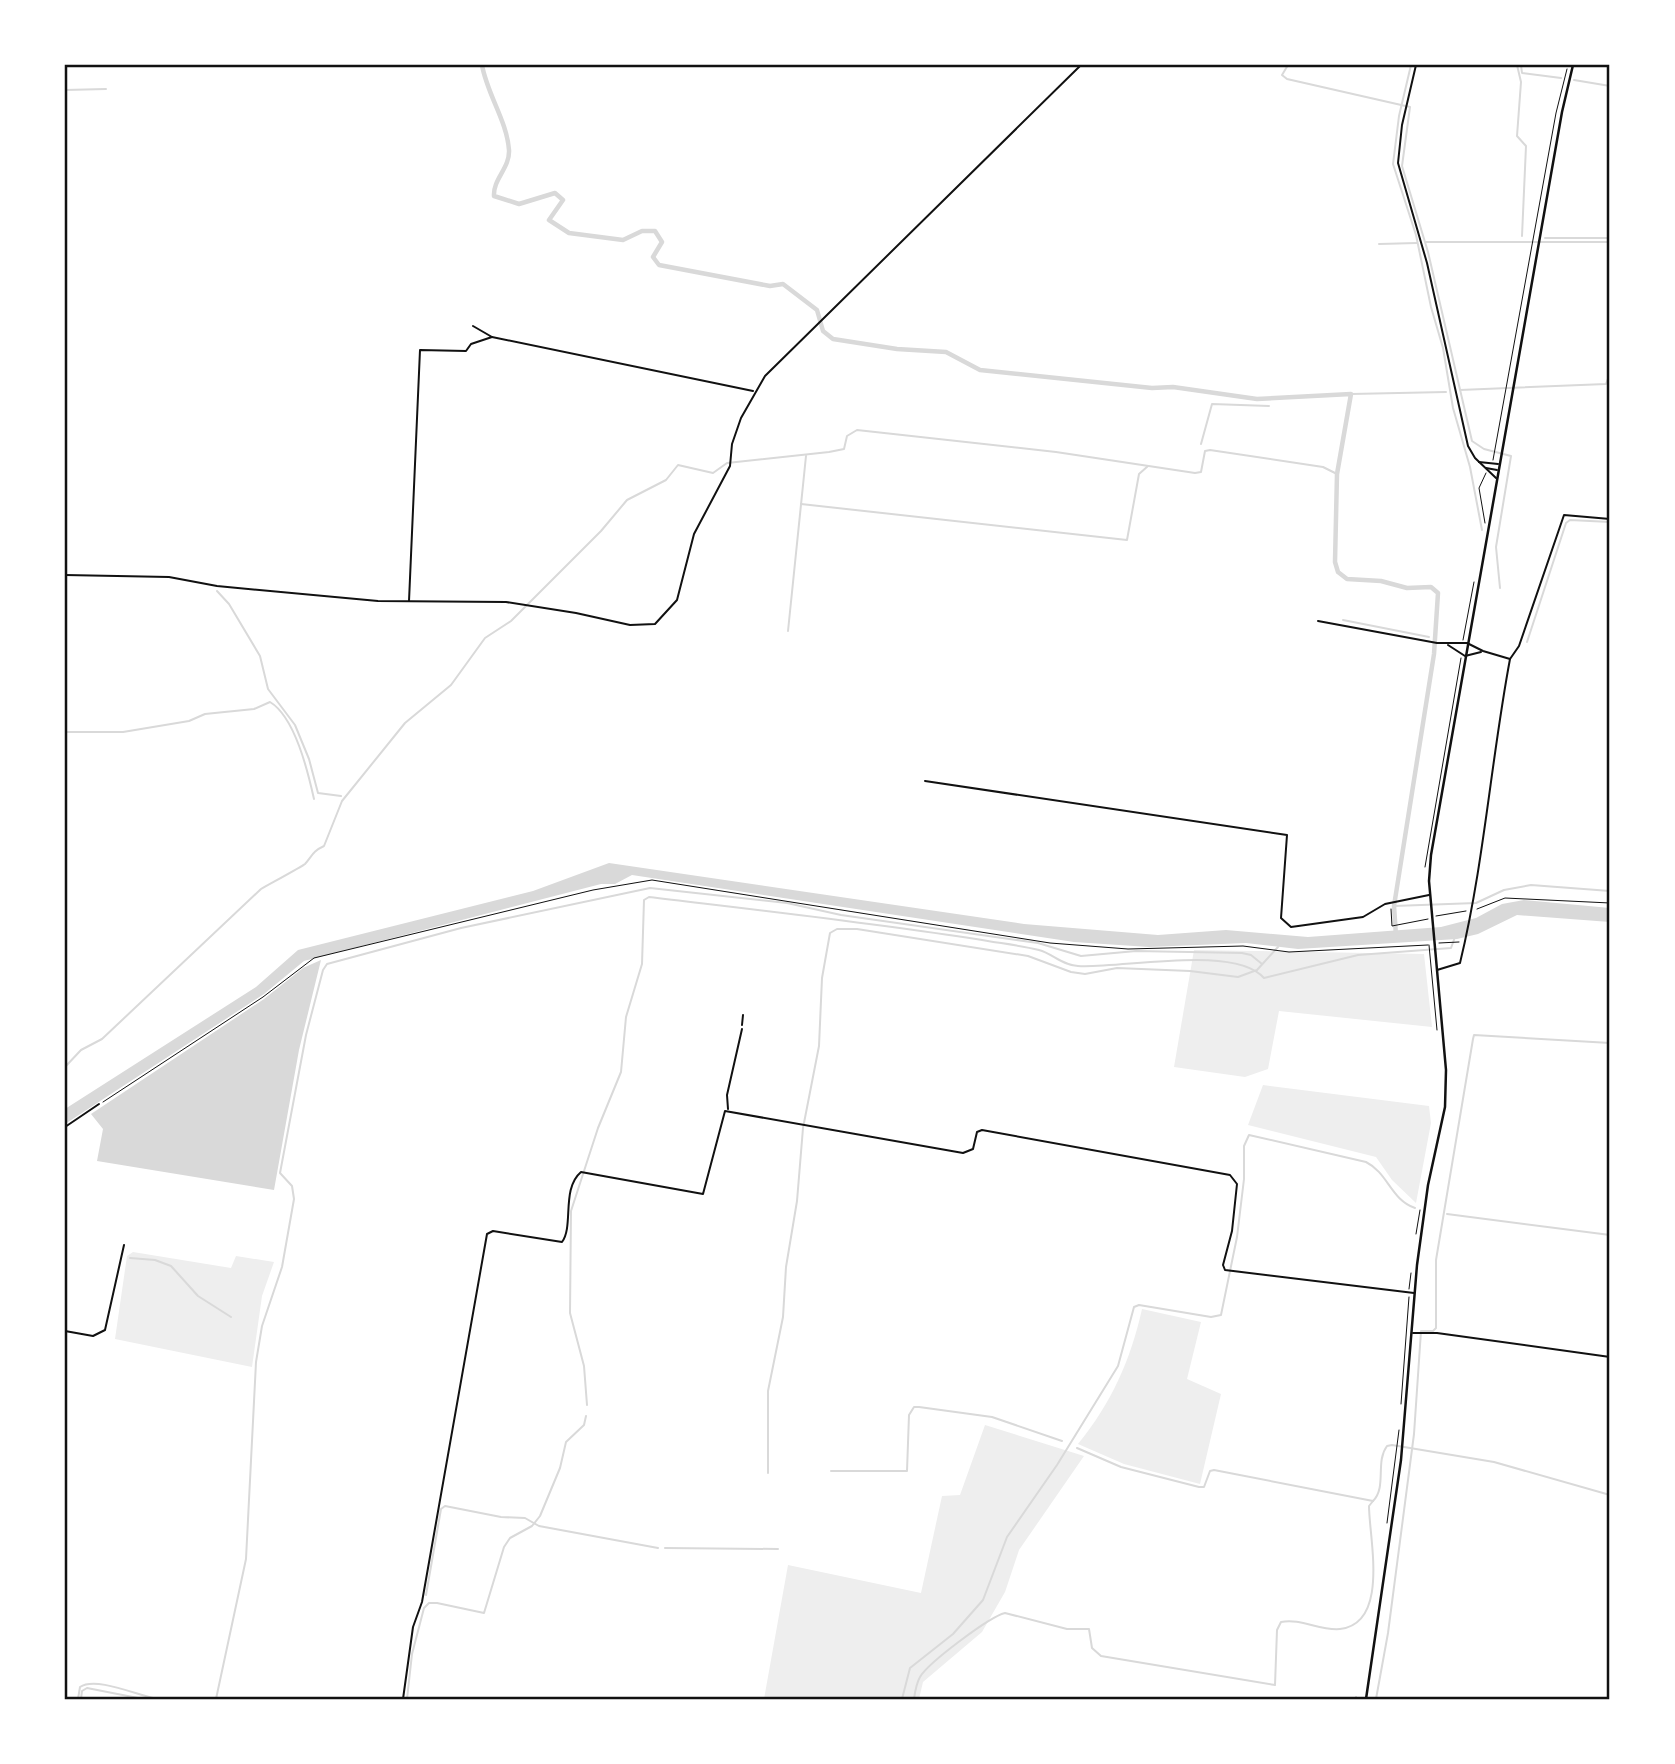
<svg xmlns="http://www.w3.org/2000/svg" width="1675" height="1764" viewBox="0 0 1675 1764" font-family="Barlow,sans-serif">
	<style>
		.green { fill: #eee }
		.water { fill: #d9d9d9 }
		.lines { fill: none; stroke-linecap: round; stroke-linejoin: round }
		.stream { stroke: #d9d9d9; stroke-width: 2 }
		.canal { stroke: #d9d9d9; stroke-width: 4.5 }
		.path { stroke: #111; stroke-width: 1 }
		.minor { stroke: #111; stroke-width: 2 }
		.secondary { stroke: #111; stroke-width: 2.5 }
		.neatline { fill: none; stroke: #111; stroke-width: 2.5 }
	</style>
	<rect width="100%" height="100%" fill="#fff"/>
	<!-- green -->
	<g class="green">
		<path d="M 1194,950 L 1424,954 L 1432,1027 L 1279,1011 L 1268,1069 L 1245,1077 L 1174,1067 Z"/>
		<path d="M 1263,1085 L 1429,1106 L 1431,1123 L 1416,1203 L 1392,1180 L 1376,1157 L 1248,1125 Z"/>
		<path d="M 133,1252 L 231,1268 L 236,1256 L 274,1262 L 262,1296 L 252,1367 L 115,1339 L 127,1256 Z"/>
		<path d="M 1142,1309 L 1201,1322 L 1187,1379 L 1221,1394 L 1200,1484 L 1124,1464 L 1078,1444 C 1111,1404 1131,1359 1142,1309 Z"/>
		<path d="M 985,1425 L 1084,1456 L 1019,1550 L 1005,1592 L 982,1632 L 923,1682 L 919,1699 L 764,1699 L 788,1565 L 921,1593 L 942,1496 L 960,1495 Z"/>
	</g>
	<!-- water -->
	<g class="water">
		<path d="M 609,863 L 1024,924 L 1158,935 L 1226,930 L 1308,937 L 1441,927 L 1476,918 L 1502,904 L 1524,900 L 1610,908 L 1610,922 L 1517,915 L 1478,934 L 1457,939 L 1298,949 L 1246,943 L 1149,947 L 1074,942 L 632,875 L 615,884 L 601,884 L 304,961 L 264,994 L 65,1124 L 65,1109 L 256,987 L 298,950 L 533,891 Z"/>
		<path d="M 321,960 L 299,1050 L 274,1190 L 97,1161 L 103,1129 L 91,1114 L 264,999 L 303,968 Z"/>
	</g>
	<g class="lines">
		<!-- stream -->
		<g class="stream">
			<path d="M 1288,65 L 1282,75 L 1287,79 L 1410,107 L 1402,166 L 1428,252 L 1472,441 L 1484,449 L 1511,456 L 1496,547 L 1500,588"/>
			<path d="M 1411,65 L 1399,116 L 1393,164 L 1416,235 L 1431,307 L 1443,348 L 1453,408 L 1470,467 L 1482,530"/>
			<path d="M 1517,65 L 1521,82 L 1517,136 L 1526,146 L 1522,236"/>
			<path d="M 1521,65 L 1522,73 L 1561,78"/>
			<path d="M 1574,80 L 1610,86"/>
			<path d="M 65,90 L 106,89"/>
			<path d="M 1545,238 L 1610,238"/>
			<path d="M 1426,242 L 1610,242"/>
			<path d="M 1379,244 L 1417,243"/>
			<path d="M 1460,390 L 1606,384 L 1610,373"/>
			<path d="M 1351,394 L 1446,392"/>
			<path d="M 1201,444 L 1212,404 L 1269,406"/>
			<path d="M 801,504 L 1127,540 L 1139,474 L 1148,466"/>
			<path d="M 217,591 L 229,604 L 260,656 L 268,689 L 295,725 L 309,759 L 318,793 L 341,796"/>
			<path d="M 1343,620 L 1429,637"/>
			<path d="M 788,631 L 806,456"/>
			<path d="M 1527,642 L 1566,523 L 1570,520 L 1610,522"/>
			<path d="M 65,732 L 123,732 L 189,721 L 205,714 L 254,709 L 270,702 C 295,717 308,772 314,799"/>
			<path d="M 1394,906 L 1476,903 L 1504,890 L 1531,885 L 1610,891"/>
			<path d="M 65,1067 L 81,1050 L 102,1039 L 261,889 C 266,886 303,866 305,864 C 312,856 313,851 324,846 L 342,801 L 405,723 L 451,685 L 485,638 L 511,621 L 601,531 L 627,500 L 666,480 L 678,465 L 713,473 L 727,463 L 829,452 L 844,449 L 847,436 L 857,430 L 1056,452 L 1195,473 L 1201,472 L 1205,451 L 1210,450 L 1323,467 L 1337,474"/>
			<path d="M 1447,1214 L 1610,1235"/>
			<path d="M 130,1258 L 155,1260 L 171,1266 L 198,1296 L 231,1317"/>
			<path d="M 587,1405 L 584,1366 L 570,1313 L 571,1211 L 598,1128 L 621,1072 L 626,1017 L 642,964 L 644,900 L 649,897 C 758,910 867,922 976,939 C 997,943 1019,945 1039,950 C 1053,954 1062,965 1078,966 C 1120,969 1234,944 1264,978 L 1358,955 L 1451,948 L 1455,937"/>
			<path d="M 1077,1448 L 1121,1467 L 1199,1487 L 1204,1487 L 1210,1471 L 1214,1470 L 1373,1501 C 1387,1487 1375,1462 1387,1446 L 1392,1445 L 1494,1462 L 1610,1495"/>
			<path d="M 831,1471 L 907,1471 L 909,1415 L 914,1407 L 919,1407 L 992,1417 L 1062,1441"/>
			<path d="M 768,1473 L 768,1391 L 783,1317 L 786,1267 L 797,1201 L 803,1128 L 819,1046 L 822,978 L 830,933 L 837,929 L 857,929 L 1028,956 L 1071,972 L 1085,974 L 1117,968 L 1190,971 L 1238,977 L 1257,970 L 1278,947"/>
			<path d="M 665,1548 L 778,1549"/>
			<path d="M 426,1595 L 441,1509 L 445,1506 L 501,1517 L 525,1518 L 539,1526 L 658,1548"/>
			<path d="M 78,1699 L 80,1687 C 96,1676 139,1696 157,1699"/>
			<path d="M 81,1699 L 82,1691 L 87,1688 L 143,1699"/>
			<path d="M 216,1699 L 246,1559 L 256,1362 L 262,1326 L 282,1267 L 294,1199 L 292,1186 L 280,1173 L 306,1035 L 323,970 L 327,964 L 461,928 L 650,888 L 787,903 L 841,915 L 1038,943 L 1081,956 L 1136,951 L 1242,953 L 1251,955 L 1262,964"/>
			<path d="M 407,1699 L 412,1654 L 424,1608 L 429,1603 L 437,1603 L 484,1613 L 504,1547 L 510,1538 L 532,1526 L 540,1516 L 560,1468 L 566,1442 L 584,1425 L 586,1416"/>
			<path d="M 902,1699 L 910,1668 L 953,1634 L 983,1600 L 1007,1537 L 1057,1465 L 1118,1366 L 1134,1307 L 1139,1305 L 1211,1317 L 1221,1315 L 1237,1237 L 1244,1179 L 1244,1146 L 1249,1135 L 1366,1162 C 1388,1173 1391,1200 1415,1208"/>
			<path d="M 914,1699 C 915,1692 916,1684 920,1677 C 928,1663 989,1617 1005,1613 L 1067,1629 L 1089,1629 L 1092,1648 L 1101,1656 L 1275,1685 L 1277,1630 L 1281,1622 C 1301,1618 1320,1631 1340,1629 C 1390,1623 1369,1538 1369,1506 L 1373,1501"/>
			<path d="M 1355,1699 L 1356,1697"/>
			<path d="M 1376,1699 L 1388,1633 L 1414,1434 L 1421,1331 L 1433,1331 L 1436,1328 L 1436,1260 L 1473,1039 L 1474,1035 L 1610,1043"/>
		</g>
		<!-- canal -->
		<path class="canal" d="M 482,65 C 487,94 507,121 509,150 C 510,168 493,179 494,196 L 519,204 L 555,193 L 563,200 L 549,220 L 569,233 L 623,240 L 642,231 L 655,231 L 662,242 L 653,257 L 659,265 L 770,286 L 783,284 L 817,310 L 823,331 L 833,339 L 897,349 L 946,352 L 980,370 L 1152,388 L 1173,387 L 1257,399 L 1351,394 L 1337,474 L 1335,562 L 1338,572 L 1347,579 L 1381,581 L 1407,588 L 1431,587 L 1438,593 L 1434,654 L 1394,906 L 1396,936"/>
		<!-- path -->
		<g class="path">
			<path d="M 1493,460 L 1556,113 L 1567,69"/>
			<path d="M 1485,523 L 1479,488 L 1486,473"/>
			<path d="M 1463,640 L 1474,582"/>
			<path d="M 1425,867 L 1461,658"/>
			<path d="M 1391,909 L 1392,926 L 1428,919"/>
			<path d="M 1477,909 L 1505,898 L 1610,903"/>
			<path d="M 1436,916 L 1466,911"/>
			<path d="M 1439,943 L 1459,942"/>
			<path d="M 1429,945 L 1437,1030"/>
			<path d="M 103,1102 L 263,997 L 314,958 L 593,890 L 652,880 L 1050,943 L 1128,949 L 1243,946 L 1289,952 L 1428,945"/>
			<path d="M 1416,1234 L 1420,1210"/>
			<path d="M 1409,1289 L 1411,1273"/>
			<path d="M 1401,1404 L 1409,1297"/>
			<path d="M 1387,1523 L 1399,1430"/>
		</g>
		<!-- minor -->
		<g class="minor">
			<path d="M 1416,65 L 1402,125 L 1398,163 L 1427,263 L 1468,446 L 1475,458 L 1496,478"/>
			<path d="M 492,337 L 753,391"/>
			<path d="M 1479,462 L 1498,464"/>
			<path d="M 1486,468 L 1497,470"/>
			<path d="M 65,575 L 169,577 L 217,586 L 378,601 L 506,602 L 576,613 L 630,625 L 655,624 L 677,600 L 694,534 L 730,466 L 732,444 L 741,418 L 765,376 L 1081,65"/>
			<path d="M 409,601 L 420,350 L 466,351 L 471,344 L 492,337 L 473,326"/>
			<path d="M 1318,621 L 1437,643 L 1467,643 L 1483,651 L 1510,659"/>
			<path d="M 1448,645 L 1465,656 L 1481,652"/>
			<path d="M 925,781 L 1287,835 L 1281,918 L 1291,927 L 1363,917 L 1385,904 L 1429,895"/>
			<path d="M 1437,970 L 1460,963 C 1484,864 1491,760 1510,659 L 1519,646 L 1564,515 L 1610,519"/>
			<path d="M 742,1025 L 743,1015"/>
			<path d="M 728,1109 L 727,1095 L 742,1029"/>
			<path d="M 65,1127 L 99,1104"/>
			<path d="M 65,1331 L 93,1336 L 105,1330 L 124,1245"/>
			<path d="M 1413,1333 L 1437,1333 L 1610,1357"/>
			<path d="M 403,1699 L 413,1627 L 422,1602 L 487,1234 L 493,1231 L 562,1242 C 574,1226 561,1189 581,1172 L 703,1194 L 725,1111 L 963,1153 L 973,1149 L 977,1132 L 982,1130 L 1230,1175 L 1237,1184 L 1232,1231 L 1223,1265 L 1225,1270 L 1414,1293"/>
		</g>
		<!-- secondary -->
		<path class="secondary" d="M 1366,1699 L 1401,1460 L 1417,1265 L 1428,1185 L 1445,1107 L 1446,1070 L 1429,881 L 1431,855 L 1562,112 L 1573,65"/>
	</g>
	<!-- border -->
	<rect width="1675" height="1764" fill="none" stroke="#ffffff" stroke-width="133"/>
	<rect x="66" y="66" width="1542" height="1632" class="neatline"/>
</svg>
